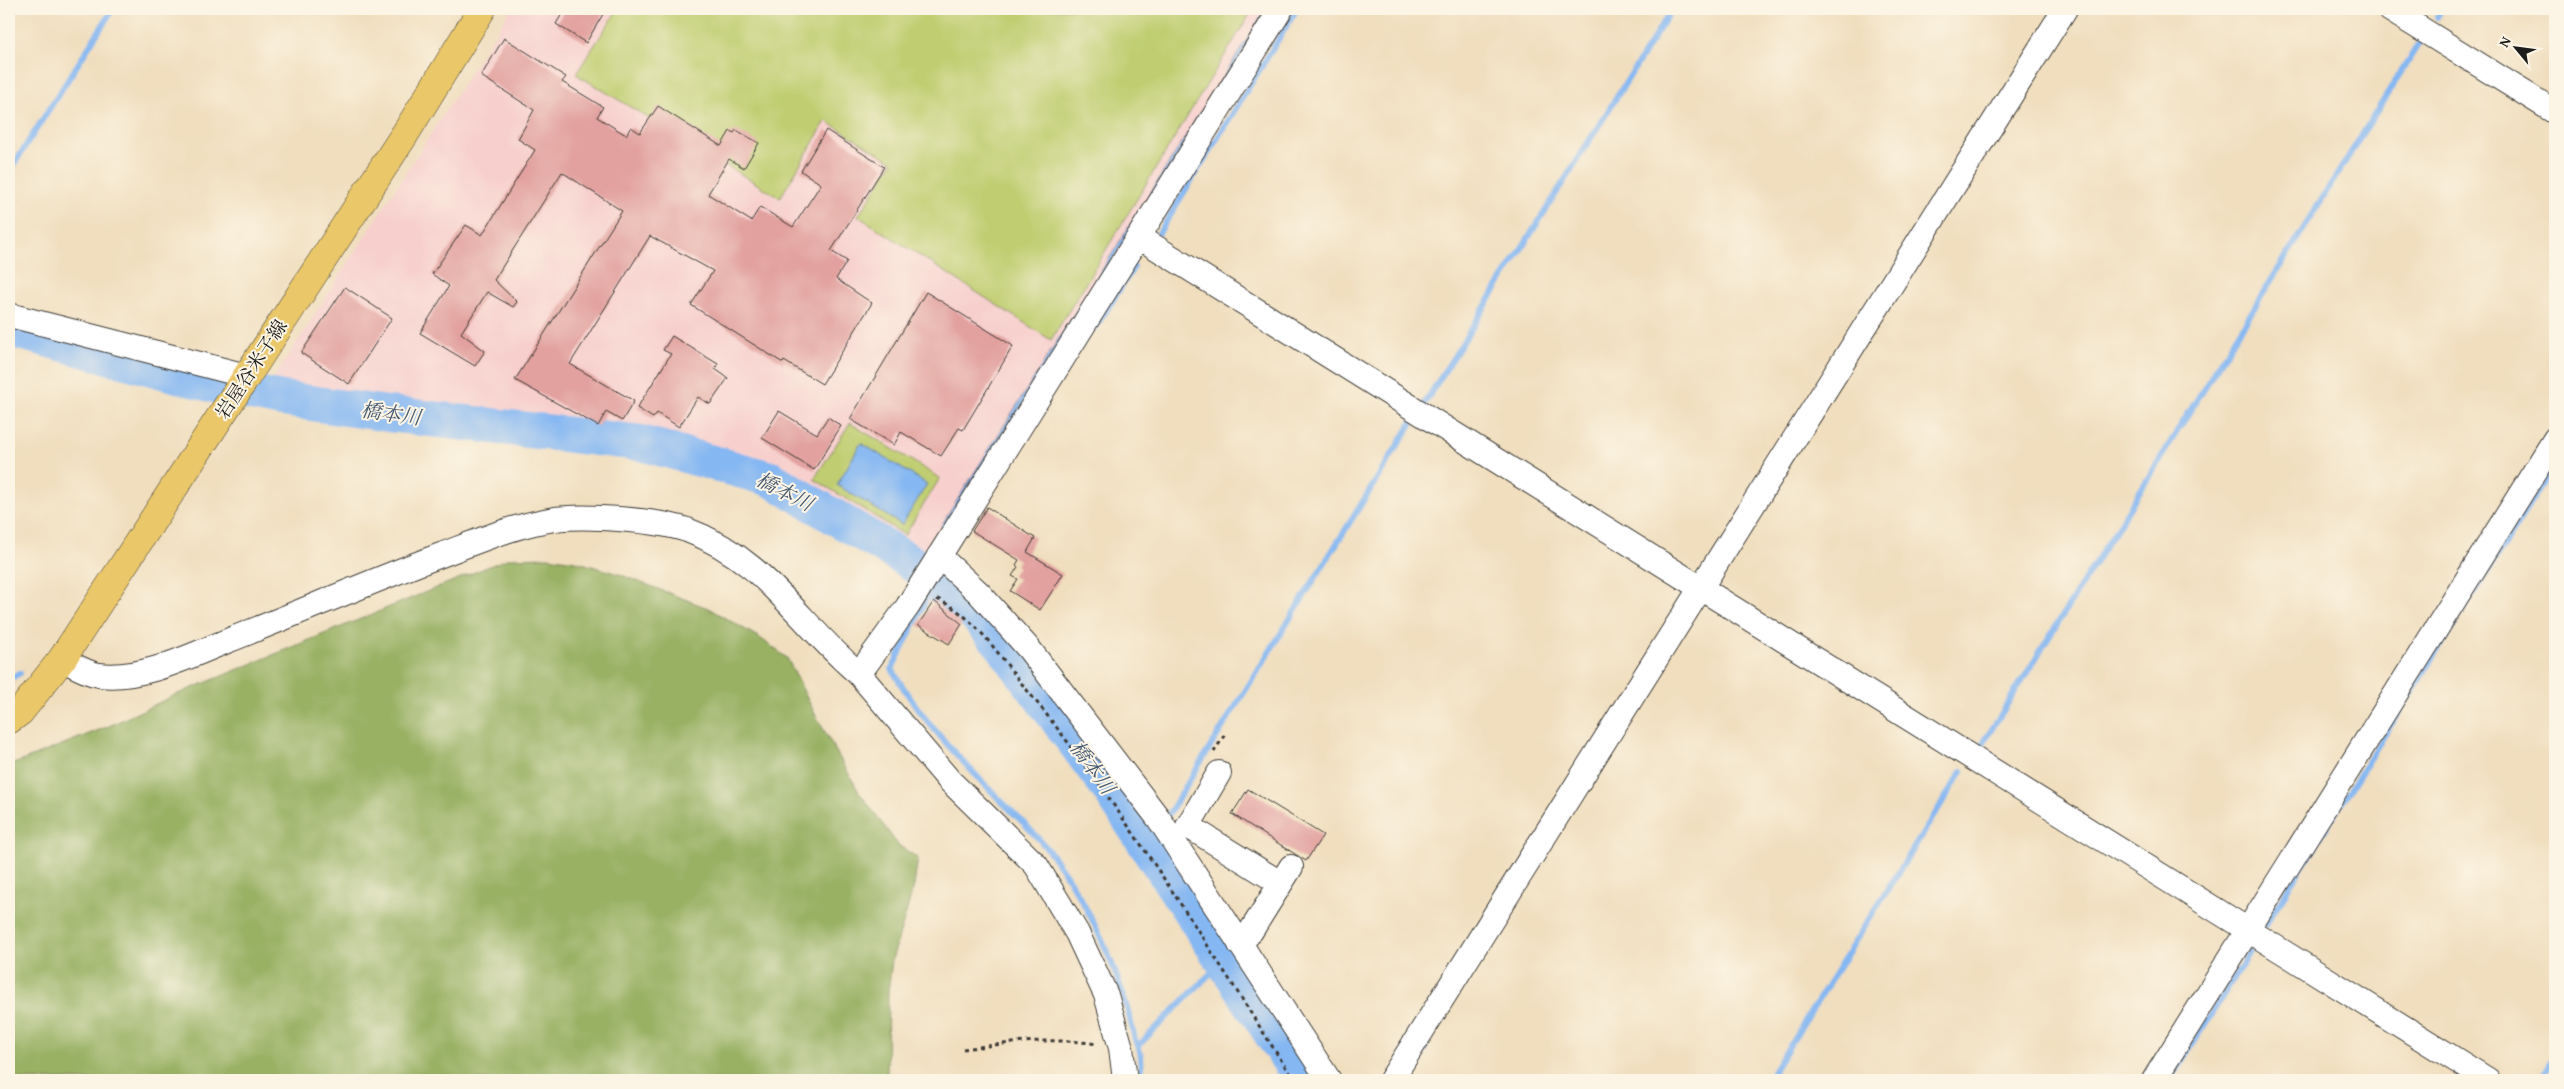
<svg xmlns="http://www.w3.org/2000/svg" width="2564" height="1089" viewBox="0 0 2564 1089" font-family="'Gentium Book Plus','Noto Serif JP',serif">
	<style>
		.built { fill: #f7d0ce }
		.green { fill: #c0ce71; stroke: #6e7546 }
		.forest { fill: #98b163; stroke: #5a6640 }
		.water { fill: #85b7f2; stroke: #506a87 }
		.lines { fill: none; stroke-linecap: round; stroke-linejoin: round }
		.stream { stroke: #85b7f2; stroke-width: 6 }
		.river { stroke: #85b7f2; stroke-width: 36 }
		.building { fill: #e2a19f }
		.minor-casing { stroke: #3c3934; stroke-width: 26 }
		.major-casing { stroke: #3c3934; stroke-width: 29 }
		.path { stroke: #3c3934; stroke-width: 3; stroke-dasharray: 4 4; stroke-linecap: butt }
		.minor { stroke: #fff; stroke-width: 24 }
		.major { stroke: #eac769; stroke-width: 28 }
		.labels { text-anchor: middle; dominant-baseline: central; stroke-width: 4; stroke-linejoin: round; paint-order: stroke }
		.street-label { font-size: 19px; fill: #1c1c1c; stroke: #fcf5e5 }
		.water-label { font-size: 20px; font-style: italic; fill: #465a72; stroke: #fcf5e5 }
	</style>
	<rect width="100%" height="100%" fill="#fcf5e5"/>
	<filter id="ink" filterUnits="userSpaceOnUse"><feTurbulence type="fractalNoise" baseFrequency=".02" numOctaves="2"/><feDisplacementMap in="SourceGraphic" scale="10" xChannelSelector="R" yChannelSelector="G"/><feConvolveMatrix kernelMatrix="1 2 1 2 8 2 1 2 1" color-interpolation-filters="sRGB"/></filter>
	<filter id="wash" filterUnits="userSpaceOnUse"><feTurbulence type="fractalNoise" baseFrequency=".0096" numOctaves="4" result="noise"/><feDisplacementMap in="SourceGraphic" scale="20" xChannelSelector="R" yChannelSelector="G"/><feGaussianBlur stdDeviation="1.12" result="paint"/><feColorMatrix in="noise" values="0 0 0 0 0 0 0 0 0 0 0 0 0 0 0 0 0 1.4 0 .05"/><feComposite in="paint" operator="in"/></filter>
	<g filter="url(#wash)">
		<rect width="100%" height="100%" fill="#f0debe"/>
		<!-- built -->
		<path class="built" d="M 511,9 L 1272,9 L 924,563 L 787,475 L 679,445 L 589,429 L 381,403 L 272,393 L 272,381 Z"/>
		<!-- green -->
		<g class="green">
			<path d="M 618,9 L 1253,9 L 1051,340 L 858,216 L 893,162 L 826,121 L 780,198 L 576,74 Z"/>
			<path d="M 850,423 L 940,478 L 905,535 L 814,479 Z"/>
		</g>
		<!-- forest -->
		<path class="forest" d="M 548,557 L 575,561 L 619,574 L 708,608 L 760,638 L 787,658 L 816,716 L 859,792 L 898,845 L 918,858 L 914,886 L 892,960 L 888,992 L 887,1080 L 9,1080 L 9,766 L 109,726 L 173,696 L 509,558 Z"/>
		<!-- water -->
		<g class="water">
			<path d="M 1266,9 L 1270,9 L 945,528 L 941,526 Z"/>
			<path d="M 861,443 L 927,484 L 902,525 L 837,485 Z"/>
		</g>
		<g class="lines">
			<!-- stream -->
			<g class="stream">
				<path d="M 2437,17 L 2442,9"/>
				<path d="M 9,172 L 113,9"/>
				<path d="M 1159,233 L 1297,9"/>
				<path d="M 1096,327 L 1134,267"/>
				<path d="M 1424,404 L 1672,9"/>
				<path d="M 926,600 L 892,669 C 919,718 961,760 1000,800 C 1018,817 1037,835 1052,855 C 1092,909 1121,974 1135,1040 C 1142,1049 1143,1069 1140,1080"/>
				<path d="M 9,679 L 20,673"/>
				<path d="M 1980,748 L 2421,40"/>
				<path d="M 1168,815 L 1416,416"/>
				<path d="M 2265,925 L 2555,464"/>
				<path d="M 1139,1045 L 1224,960"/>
				<path d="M 1406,1080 L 1425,1048"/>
				<path d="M 1768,1080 L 1962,771"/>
				<path d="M 2170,1080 L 2250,952"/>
				<path d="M 2540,1080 L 2555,1055"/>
			</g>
			<!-- river -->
			<path class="river" d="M 9,329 L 217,386 L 282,399 L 388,414 L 641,443 L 771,479 L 912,563 L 974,613 L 1002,645 L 1110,790 L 1302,1080"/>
		</g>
		<g id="blocks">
			<!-- building -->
			<g class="building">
				<path d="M 565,9 L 606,9 L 586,43 L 556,24 Z"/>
				<path d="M 504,38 L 566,77 L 562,82 L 603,107 L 597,117 L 626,135 L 631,127 L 640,133 L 658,106 L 721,146 L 730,131 L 734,133 L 736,130 L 759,143 L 744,168 L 729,159 L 708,194 L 751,221 L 760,207 L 793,227 L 821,184 L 801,171 L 826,130 L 884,167 L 831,251 L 847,261 L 836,279 L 872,303 L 822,384 L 784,361 L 783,363 L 691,305 L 713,271 L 650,236 L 570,364 L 634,401 L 622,421 L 606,412 L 598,426 L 515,380 L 622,211 L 562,172 L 494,280 L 517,302 L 513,307 L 487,292 L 461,333 L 485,351 L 475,366 L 420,333 L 449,286 L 432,274 L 466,225 L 482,235 L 535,150 L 518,139 L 534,110 L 481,76 Z"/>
				<path d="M 345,287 L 392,318 L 349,384 L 301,353 Z"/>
				<path d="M 926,292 L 1013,346 L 963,430 L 959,428 L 941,456 L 901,432 L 894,445 L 850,419 Z"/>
				<path d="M 672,336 L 718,364 L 715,369 L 728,378 L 710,404 L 698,397 L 679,427 L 657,413 L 653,418 L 637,408 L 671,354 L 663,350 Z"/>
				<path d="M 779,411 L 817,434 L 828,417 L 841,426 L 814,470 L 762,438 Z"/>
				<path d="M 987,507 L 1035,538 L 1027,552 L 1063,574 L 1040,610 L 1010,591 L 1018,579 L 1012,576 L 1018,567 L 1016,565 L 1019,560 L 972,531 Z"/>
				<path d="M 934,601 L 962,624 L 949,644 L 918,625 Z"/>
				<path d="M 1248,789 L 1323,835 L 1306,861 L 1232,814 Z"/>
			</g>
		</g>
	</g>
	<g filter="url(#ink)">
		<use href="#blocks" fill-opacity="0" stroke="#3c3934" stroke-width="1"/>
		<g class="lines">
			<!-- minor casing -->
			<g class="minor-casing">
				<g id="minor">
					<path d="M 2389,9 L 2555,112"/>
					<path d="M 1139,237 L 2488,1080"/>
					<path d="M 9,315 L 247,376"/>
					<path d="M 939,556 L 979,593 L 1029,649 L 1159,819 L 1329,1080"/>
					<path d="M 62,659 C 74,665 86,673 99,675 C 142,680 188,657 227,641 C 298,613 369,582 441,555 C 478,541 515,525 555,519 C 587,515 657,520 687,530 C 766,559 798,623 859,674"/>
					<path d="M 1219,773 L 1188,826 L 1280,883"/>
					<path d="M 1240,944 L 1251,931 L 1291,867"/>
					<path d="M 1125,1080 L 1121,1048 L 1106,995 L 1077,933 L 1036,865 L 949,780 L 859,674 L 908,606 L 1281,9"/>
					<path d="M 1391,1080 L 2065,9"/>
					<path d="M 2154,1080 L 2555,439"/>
				</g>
			</g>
			<!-- major casing -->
			<g class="major-casing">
				<path id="major" d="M 9,720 L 20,712 L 62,659 L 405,134 L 482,9"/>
			</g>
			<!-- path -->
			<g class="path">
				<path d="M 937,599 C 974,615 998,654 1022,684 C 1124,808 1207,946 1294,1080"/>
				<path d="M 1214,752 L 1225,734"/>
				<path d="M 963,1049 C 1009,1043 1051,1037 1097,1044"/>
			</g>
			<!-- minor -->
			<use href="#minor" class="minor"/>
			<!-- major -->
			<use href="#major" class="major"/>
		</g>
	</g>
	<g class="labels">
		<!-- street labels -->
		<g class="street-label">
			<text transform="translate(251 369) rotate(-57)">岩屋谷米子線</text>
		</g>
		<!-- water labels -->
		<g class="water-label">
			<text transform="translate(391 413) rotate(8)">橋本川</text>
			<text transform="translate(785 491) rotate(27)">橋本川</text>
			<text transform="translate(1093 767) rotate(54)">橋本川</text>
		</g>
	</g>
	<!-- margin -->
	<rect width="2564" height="1089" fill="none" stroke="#fcf5e5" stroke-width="30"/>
	<!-- north arrow -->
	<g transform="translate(2516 48) rotate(299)" stroke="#fcf5e5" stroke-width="4" paint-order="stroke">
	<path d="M0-4L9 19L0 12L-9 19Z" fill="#1c1c1c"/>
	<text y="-8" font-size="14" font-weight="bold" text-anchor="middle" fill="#1c1c1c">N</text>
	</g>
</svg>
